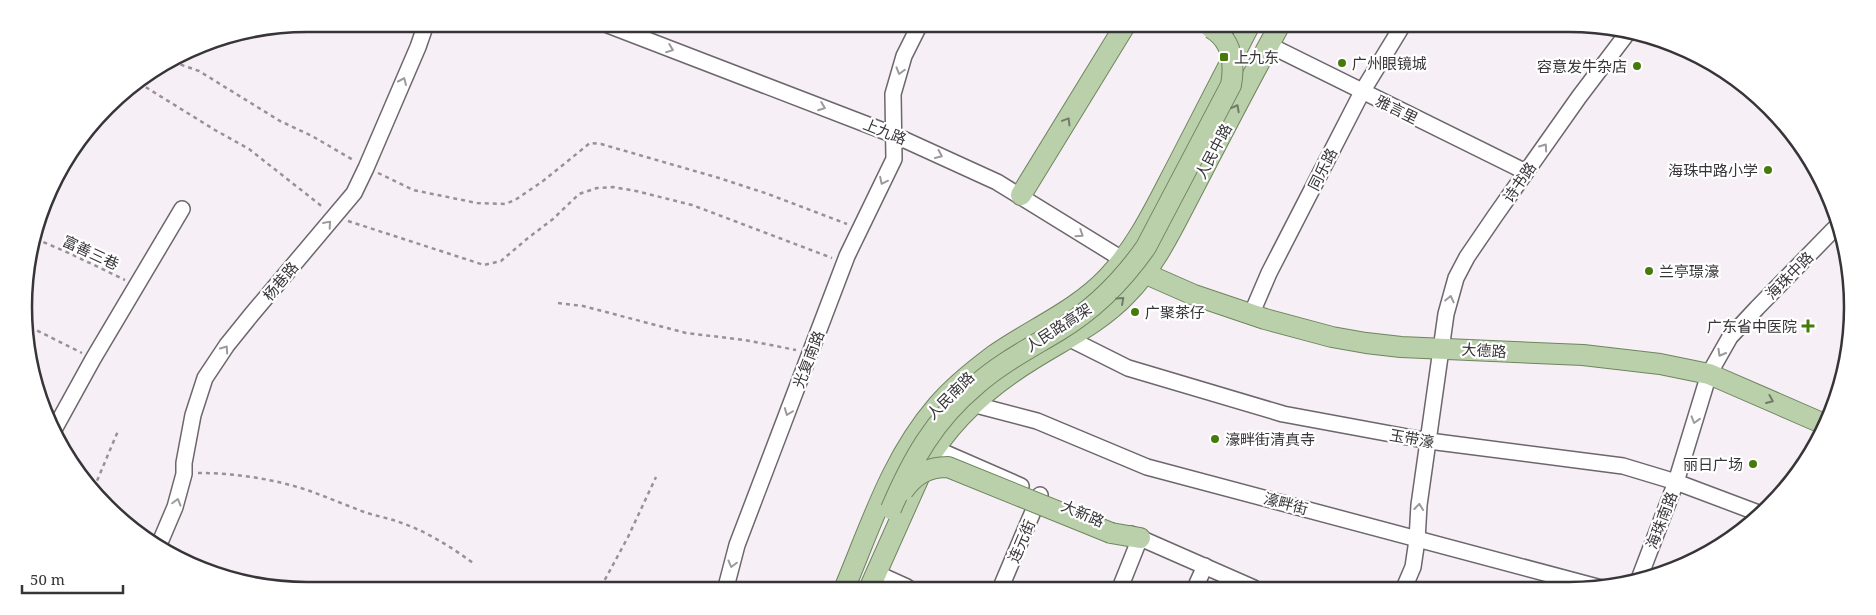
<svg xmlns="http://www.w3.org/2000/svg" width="1876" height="615" viewBox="0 0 1876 615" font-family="'Noto Serif','Noto Sans SC',serif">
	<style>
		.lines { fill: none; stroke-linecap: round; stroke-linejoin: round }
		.minor-casing { stroke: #6d666c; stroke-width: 18 }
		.major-casing { stroke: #6e855e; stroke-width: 22 }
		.path { stroke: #989297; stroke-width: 2.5; stroke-dasharray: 4 4; stroke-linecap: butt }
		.minor { stroke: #fff; stroke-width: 15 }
		.major { stroke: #b9d0aa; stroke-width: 20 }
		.major-bridge-casing { stroke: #6e855e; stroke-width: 22; stroke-linecap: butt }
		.major-bridge { stroke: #b9d0aa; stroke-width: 20 }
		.oneway { stroke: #9c9a9c }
		.oneway2 { stroke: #727b6b }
		.poi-dot { fill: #467b0c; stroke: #fff; stroke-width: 2 }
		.labels { text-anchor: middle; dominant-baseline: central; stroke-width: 4.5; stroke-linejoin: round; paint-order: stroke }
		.poi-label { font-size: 15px; fill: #383538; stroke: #fff; text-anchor: start }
		.street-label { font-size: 15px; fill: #383538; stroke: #fff }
		.rim { fill: none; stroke: #383538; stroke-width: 2.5 }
	</style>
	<rect width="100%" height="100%" fill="#f7eff6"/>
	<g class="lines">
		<!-- minor casing -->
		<g class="minor-casing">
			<g id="minor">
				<path d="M 608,25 L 894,135 L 997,182 L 1130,264"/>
				<path d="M 1269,45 L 1526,172"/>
				<path d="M 1251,315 L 1269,273 L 1362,92 L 1401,28"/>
				<path d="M 1068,338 L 1128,368 L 1283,414 L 1429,441 L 1623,466 L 1676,482 L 1761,514"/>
				<path d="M 972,404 L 1037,421 L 1147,467 L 1605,589"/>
				<path d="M 55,428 L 93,359 L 182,209"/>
				<path d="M 925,444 L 1021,486"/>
				<path d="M 1131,534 L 1254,588"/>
				<path d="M 158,547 L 175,507 L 184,474 L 184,463 L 193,415 L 205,378 L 227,345 L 252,314 L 354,193 L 366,168 L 418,47 L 426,24"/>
				<path d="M 876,573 L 907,587"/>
				<path d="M 1639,579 L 1676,482 L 1709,374 L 1730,337 L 1757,308 L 1836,227"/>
				<path d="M 726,587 L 737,545 L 847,256 L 894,159 L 893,94 L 904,56 L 919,26"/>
				<path d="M 1001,587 L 1040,495"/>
				<path d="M 1120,588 L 1140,538"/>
				<path d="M 1195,588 L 1205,566"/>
				<path d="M 1404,588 L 1413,567 L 1417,540 L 1419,505 L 1446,314 L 1456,278 L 1467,257 L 1495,216 L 1579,97 L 1629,31"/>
			</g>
		</g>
		<!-- major casing -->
		<g class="major-casing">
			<g id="major">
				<path d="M 1021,195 L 1124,27"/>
				<path d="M 1144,273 L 1194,295 L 1265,319 L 1332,337 L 1366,343 L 1401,347 L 1583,355 L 1660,364 L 1709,374 L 1824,424"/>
				<path d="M 1111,533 L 1140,538"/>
				<path d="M 845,587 C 871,525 892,458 937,406 C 953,387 973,371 993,356 C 1031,329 1075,312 1108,277 C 1139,244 1158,202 1179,162 C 1202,117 1225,72 1248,28"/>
				<path d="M 870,587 L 924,466 C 950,420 989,386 1033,359 C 1065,339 1101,322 1127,294 C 1156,265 1174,225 1193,189 C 1221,135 1249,81 1278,28"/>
			</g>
		</g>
		<!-- path -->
		<g class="path">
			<path d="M 173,62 L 199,71 L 280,121 L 312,136 L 355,161"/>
			<path d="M 139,83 L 215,130 L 249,149 L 324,208"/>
			<path d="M 378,173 L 413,190 L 477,203 L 505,204 L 515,200 L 543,181 L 590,143 L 601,144 L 719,178 L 768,194 L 847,224"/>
			<path d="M 348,221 L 484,265 L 501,261 L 528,238 L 553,219 L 579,194 L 597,188 L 613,187 L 636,191 L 692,205 L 832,258"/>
			<path d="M 36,239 L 69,253 L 125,280"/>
			<path d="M 558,303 L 583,306 L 686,333 L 745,340 L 796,350"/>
			<path d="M 30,327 L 82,353"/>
			<path d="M 198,473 C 235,473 275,479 310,491 C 329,498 348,506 367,513 C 377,516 387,518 396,521 C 424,530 450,546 473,563"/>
			<path d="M 94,488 L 118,431"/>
			<path d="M 601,587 L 628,537 L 656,477"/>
		</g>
		<!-- minor -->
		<use href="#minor" class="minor"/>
		<!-- major -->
		<use href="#major" class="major"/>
		<!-- major-bridge casing -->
		<g class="major-bridge-casing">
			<g id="major-bridge">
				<path d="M 903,491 C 915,474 928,467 948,467 L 1111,533"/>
				<path d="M 891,509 C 912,460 934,420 976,385 C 1001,363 1030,348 1058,331 C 1093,310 1123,280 1146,247 L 1231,85 C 1235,63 1232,40 1211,28"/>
			</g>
		</g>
		<!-- major-bridge -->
		<use href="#major-bridge" class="major-bridge"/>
	</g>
	<!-- one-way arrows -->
	<defs><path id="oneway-chevron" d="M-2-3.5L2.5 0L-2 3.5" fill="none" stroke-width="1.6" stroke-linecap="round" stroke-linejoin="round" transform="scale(1.25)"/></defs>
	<g class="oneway">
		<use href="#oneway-chevron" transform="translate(670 49) rotate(21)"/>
		<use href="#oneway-chevron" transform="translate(900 71) rotate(106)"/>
		<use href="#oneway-chevron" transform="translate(403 81) rotate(-66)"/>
		<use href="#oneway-chevron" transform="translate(822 107) rotate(21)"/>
		<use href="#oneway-chevron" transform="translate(1544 147) rotate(-55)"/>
		<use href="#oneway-chevron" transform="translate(939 155) rotate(25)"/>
		<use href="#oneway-chevron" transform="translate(883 181) rotate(116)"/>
		<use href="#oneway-chevron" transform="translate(328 224) rotate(-49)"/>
		<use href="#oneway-chevron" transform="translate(1080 234) rotate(33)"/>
		<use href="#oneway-chevron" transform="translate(1450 299) rotate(-77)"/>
		<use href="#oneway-chevron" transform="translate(225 349) rotate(-55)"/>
		<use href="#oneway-chevron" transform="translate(1721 353) rotate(120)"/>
		<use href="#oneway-chevron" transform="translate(788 412) rotate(111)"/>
		<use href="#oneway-chevron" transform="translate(1695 420) rotate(107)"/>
		<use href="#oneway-chevron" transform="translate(177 502) rotate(-74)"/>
		<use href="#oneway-chevron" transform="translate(1419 507) rotate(-84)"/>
		<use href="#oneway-chevron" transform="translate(732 564) rotate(105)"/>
	</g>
	<g class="oneway2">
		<use href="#oneway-chevron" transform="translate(1236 108) rotate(-62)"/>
		<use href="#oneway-chevron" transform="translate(1067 121) rotate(-59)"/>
		<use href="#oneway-chevron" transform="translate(1121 300) rotate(-42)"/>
		<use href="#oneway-chevron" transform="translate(1770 400) rotate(23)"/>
	</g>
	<!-- markers -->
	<g class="poi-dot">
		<rect x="1219" y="52" width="10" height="10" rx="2.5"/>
		<circle cx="1342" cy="63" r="5"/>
		<circle cx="1637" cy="66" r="5"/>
		<circle cx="1768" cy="170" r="5"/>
		<circle cx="1649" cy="271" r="5"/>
		<circle cx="1135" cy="312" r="5"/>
		<path d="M1805.5 318.5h5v5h5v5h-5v5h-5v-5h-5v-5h5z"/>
		<circle cx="1215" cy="439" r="5"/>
		<circle cx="1753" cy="464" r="5"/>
	</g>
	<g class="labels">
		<!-- poi labels -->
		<g class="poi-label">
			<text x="1234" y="57">上九东</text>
			<text x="1352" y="63">广州眼镜城</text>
			<text x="1627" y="66" text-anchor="end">容意发牛杂店</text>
			<text x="1758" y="170" text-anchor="end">海珠中路小学</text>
			<text x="1659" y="271">兰亭璟濠</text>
			<text x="1145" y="312">广聚茶仔</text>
			<text x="1797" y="326" text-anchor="end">广东省中医院</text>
			<text x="1225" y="439">濠畔街清真寺</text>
			<text x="1743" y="464" text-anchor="end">丽日广场</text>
		</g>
		<!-- street labels -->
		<g class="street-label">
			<text transform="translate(1397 109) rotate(26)">雅言里</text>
			<text transform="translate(885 131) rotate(22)">上九路</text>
			<text transform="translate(1213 151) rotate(-62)">人民中路</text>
			<text transform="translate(1322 169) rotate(-63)">同乐路</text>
			<text transform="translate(1519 182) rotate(-55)">诗书路</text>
			<text transform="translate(91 252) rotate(25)">富善三巷</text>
			<text transform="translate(1789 275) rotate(-45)">海珠中路</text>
			<text transform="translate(280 281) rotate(-50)">杨巷路</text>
			<text transform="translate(1058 327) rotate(-33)">人民路高架</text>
			<text transform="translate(1484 350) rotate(3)">大德路</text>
			<text transform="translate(808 359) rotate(-69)">光复南路</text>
			<text transform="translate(950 395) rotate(-45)">人民南路</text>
			<text transform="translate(1412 438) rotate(10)">玉带濠</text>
			<text transform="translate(1286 503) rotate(15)">濠畔街</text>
			<text transform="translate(1083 513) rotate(23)">大新路</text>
			<text transform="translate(1661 520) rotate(-69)">海珠南路</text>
			<text transform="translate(1021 541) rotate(-67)">连元街</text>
		</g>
	</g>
	<!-- crop -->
	<path d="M0 0H1876V615H0ZM307 32H1569A275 275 0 0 1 1844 307V307A275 275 0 0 1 1569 582H307A275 275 0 0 1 32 307V307A275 275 0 0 1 307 32Z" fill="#fff" fill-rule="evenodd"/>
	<path class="rim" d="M307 32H1569A275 275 0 0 1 1844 307V307A275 275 0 0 1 1569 582H307A275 275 0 0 1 32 307V307A275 275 0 0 1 307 32Z"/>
	<!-- scale -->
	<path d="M22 585v8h101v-8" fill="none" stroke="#383538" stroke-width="2.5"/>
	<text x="30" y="585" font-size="15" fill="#383538" stroke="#ffffff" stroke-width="4" paint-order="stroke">50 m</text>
</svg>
